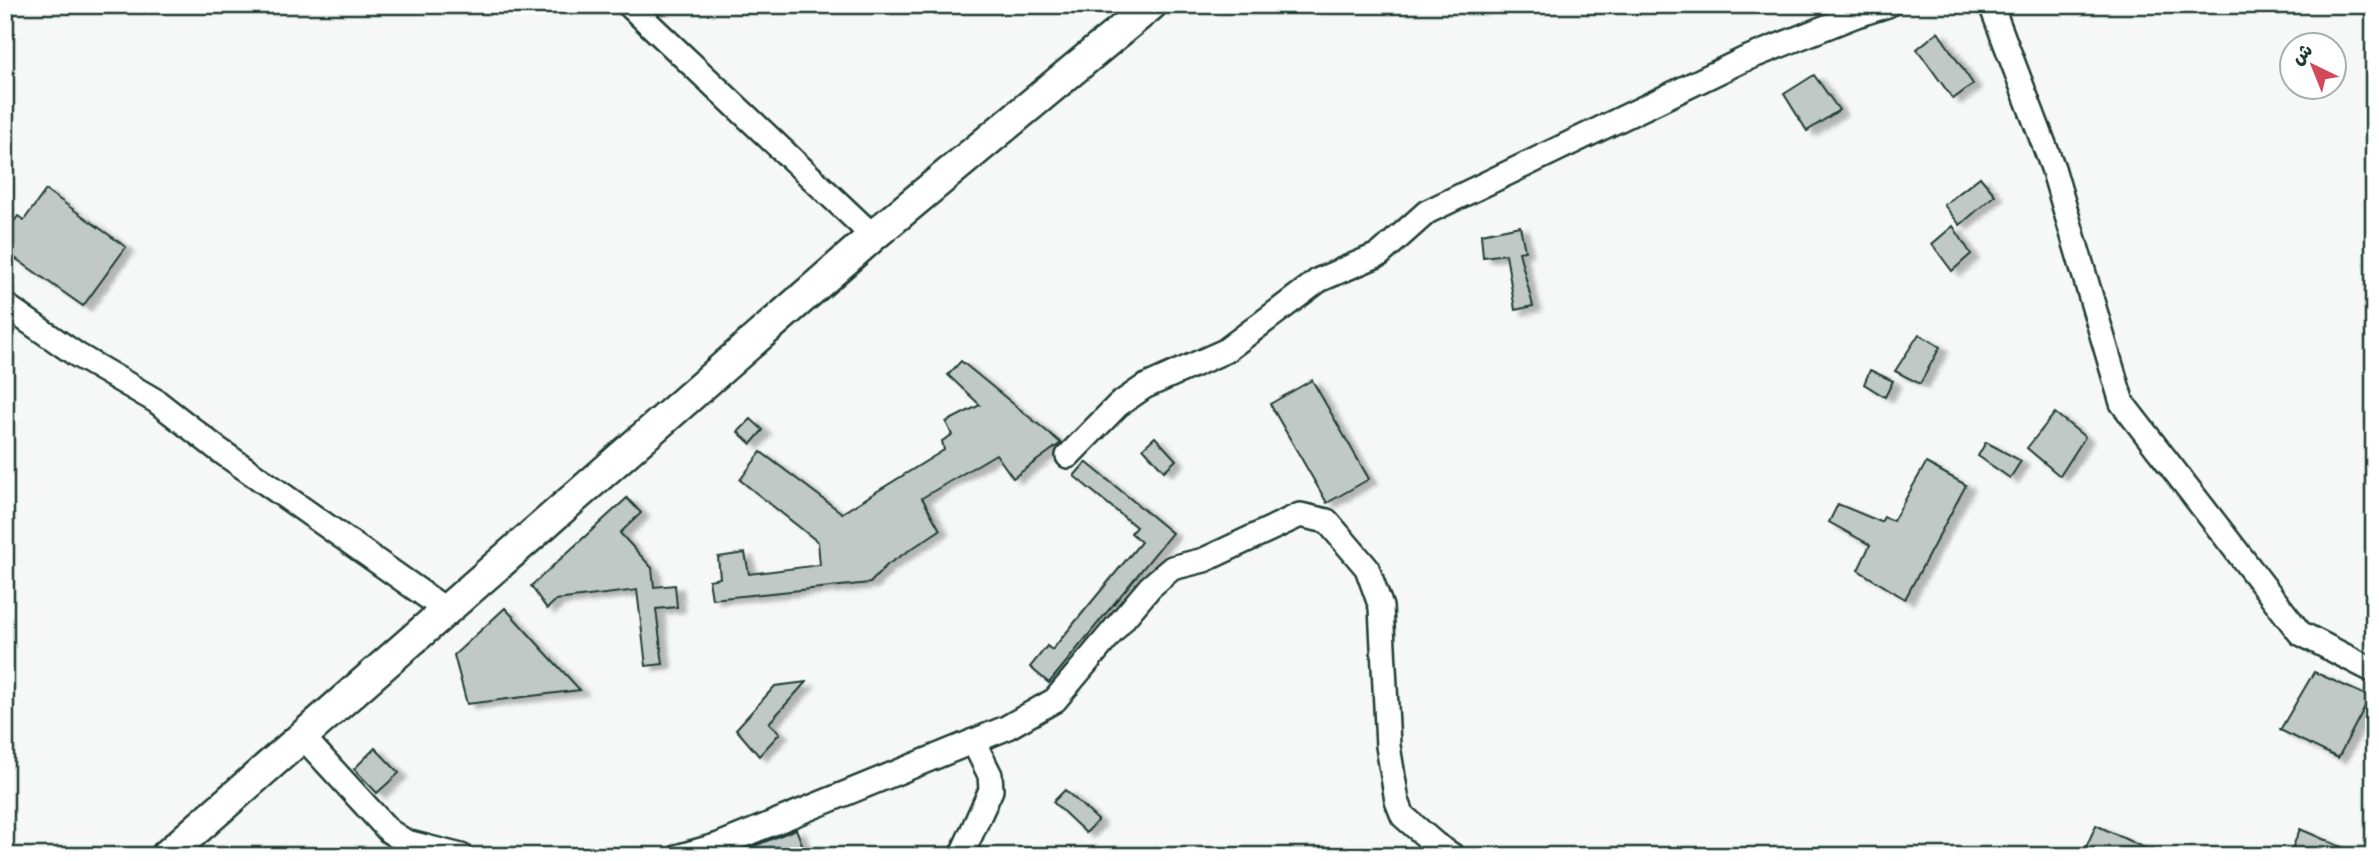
<svg xmlns="http://www.w3.org/2000/svg" width="2379" height="861" viewBox="0 0 2379 861" font-family="'Balsamiq Sans','Playpen Sans Arabic',sans-serif">
	<style>
		.building { fill: #c0c9c6; stroke: #1f3d34; stroke-width: 2; filter: url(#shadow) }
		.lines { fill: none; stroke-linecap: round; stroke-linejoin: round }
		.minor-casing { stroke: #1f3d34; stroke-width: 28 }
		.major-casing { stroke: #1f3d34; stroke-width: 35 }
		.minor { stroke: #fff; stroke-width: 23 }
		.major { stroke: #fff; stroke-width: 30 }
	</style>
	<defs>
		<filter id="shadow"><feDropShadow dx="8" dy="4.5" stdDeviation="2" flood-color="#0004"/></filter>
	</defs>
	<rect width="100%" height="100%" fill="#f6f7f7"/>
	<filter id="ink" filterUnits="userSpaceOnUse"><feTurbulence type="fractalNoise" baseFrequency=".0143" numOctaves="2"/><feDisplacementMap in="SourceGraphic" scale="14" xChannelSelector="R" yChannelSelector="G"/><feConvolveMatrix kernelMatrix="1 2 1 2 8 2 1 2 1" color-interpolation-filters="sRGB"/></filter>
	<g filter="url(#ink)">
		<!-- building -->
		<g class="building">
			<path d="M 1938,32 L 1973,84 L 1953,99 L 1917,49 Z"/>
			<path d="M 1814,75 L 1839,110 L 1807,131 L 1784,94 Z"/>
			<path d="M 1980,177 L 1995,195 L 1960,225 L 1944,205 Z"/>
			<path d="M 46,190 L 126,247 L 83,306 L 5,251 L 5,234 L 18,216 L 24,220 Z"/>
			<path d="M 1520,226 L 1525,251 L 1519,252 L 1533,306 L 1515,310 L 1506,254 L 1483,257 L 1481,234 Z"/>
			<path d="M 1953,226 L 1971,254 L 1952,271 L 1932,244 Z"/>
			<path d="M 1919,334 L 1940,347 L 1920,384 L 1895,371 Z"/>
			<path d="M 961,361 L 1061,443 L 1013,478 L 996,454 L 922,498 L 940,530 L 887,565 L 870,583 L 712,599 L 709,580 L 720,578 L 718,557 L 745,553 L 749,574 L 820,565 L 818,542 L 740,480 L 761,452 L 842,513 L 944,450 L 942,441 L 952,435 L 946,422 L 980,405 L 948,375 Z"/>
			<path d="M 1870,370 L 1893,381 L 1885,397 L 1864,384 Z"/>
			<path d="M 1312,380 L 1369,479 L 1327,503 L 1270,404 Z"/>
			<path d="M 2055,413 L 2085,437 L 2060,476 L 2027,448 Z"/>
			<path d="M 751,419 L 763,430 L 751,444 L 738,432 Z"/>
			<path d="M 1155,437 L 1176,460 L 1164,471 L 1143,448 Z"/>
			<path d="M 1986,442 L 2021,461 L 2010,478 L 1978,456 Z"/>
			<path d="M 1086,462 L 1172,533 L 1049,683 L 1030,667 L 1047,646 L 1052,650 L 1141,542 L 1131,533 L 1136,527 L 1074,476 Z"/>
			<path d="M 1926,463 L 1966,485 L 1905,599 L 1858,570 L 1870,545 L 1829,522 L 1838,504 L 1881,522 L 1884,517 L 1893,521 Z"/>
			<path d="M 627,498 L 641,513 L 620,533 L 652,568 L 654,587 L 675,585 L 677,607 L 656,609 L 663,664 L 646,666 L 637,590 L 556,600 L 547,609 L 531,586 Z"/>
			<path d="M 505,608 L 545,652 L 580,690 L 467,704 L 454,655 Z"/>
			<path d="M 2314,672 L 2370,697 L 2338,758 L 2280,730 Z"/>
			<path d="M 806,682 L 769,723 L 780,733 L 759,756 L 736,729 L 775,686 Z"/>
			<path d="M 375,748 L 399,773 L 377,793 L 354,769 Z"/>
			<path d="M 1065,790 L 1098,820 L 1086,833 L 1053,802 Z"/>
			<path d="M 2096,825 L 2161,856 L 2082,856 Z"/>
			<path d="M 796,829 L 807,856 L 730,856 Z"/>
			<path d="M 2300,829 L 2362,856 L 2289,856 Z"/>
		</g>
		<g class="lines">
			<!-- minor casing -->
			<g class="minor-casing">
				<g id="minor">
					<path d="M 629,5 L 873,236"/>
					<path d="M 1991,5 L 2053,168 L 2122,403 L 2300,633 L 2374,671"/>
					<path d="M 5,305 L 77,355 L 156,401 L 219,450 L 446,610"/>
					<path d="M 1068,456 L 1118,405 L 1144,387 L 1225,351 L 1319,280 L 1380,254 L 1427,212 L 1743,60 L 1854,16 L 1888,5"/>
					<path d="M 302,736 L 389,831 L 406,842 L 461,856"/>
					<path d="M 680,856 L 719,845 L 1006,728 L 1055,700 L 1150,587 L 1172,568 L 1204,560 L 1300,515 L 1327,521 L 1367,568 L 1381,607 L 1388,746 L 1397,801 L 1403,816 L 1435,844 L 1453,856"/>
					<path d="M 961,856 L 991,790 L 990,775 L 973,741"/>
				</g>
			</g>
			<!-- major casing -->
			<g class="major-casing">
				<path id="major" d="M 166,856 L 873,236 L 1151,5"/>
			</g>
			<!-- minor -->
			<use href="#minor" class="minor"/>
			<!-- major -->
			<use href="#major" class="major"/>
		</g>
	</g>
	<!-- margin -->
	<rect width="2379" height="861" fill="none" stroke="#fff" stroke-width="28"/>
	<rect x="14" y="14" width="2351" height="833" fill="none" stroke="#1f3d34" stroke-width="2.5" filter="url(#ink)"/>
	<!-- north arrow -->
	<g transform="translate(2313 66) rotate(317)"><circle r="33" fill="#ffffff" stroke="#a5b1ae" stroke-width="2"/>
	<path d="M0-5L12 26L0 18L-12 26Z" fill="#d1495b"/>
	<text y="-10" font-size="19" font-weight="bold" text-anchor="middle" fill="#1f3d34">ش</text>
	</g>
</svg>
